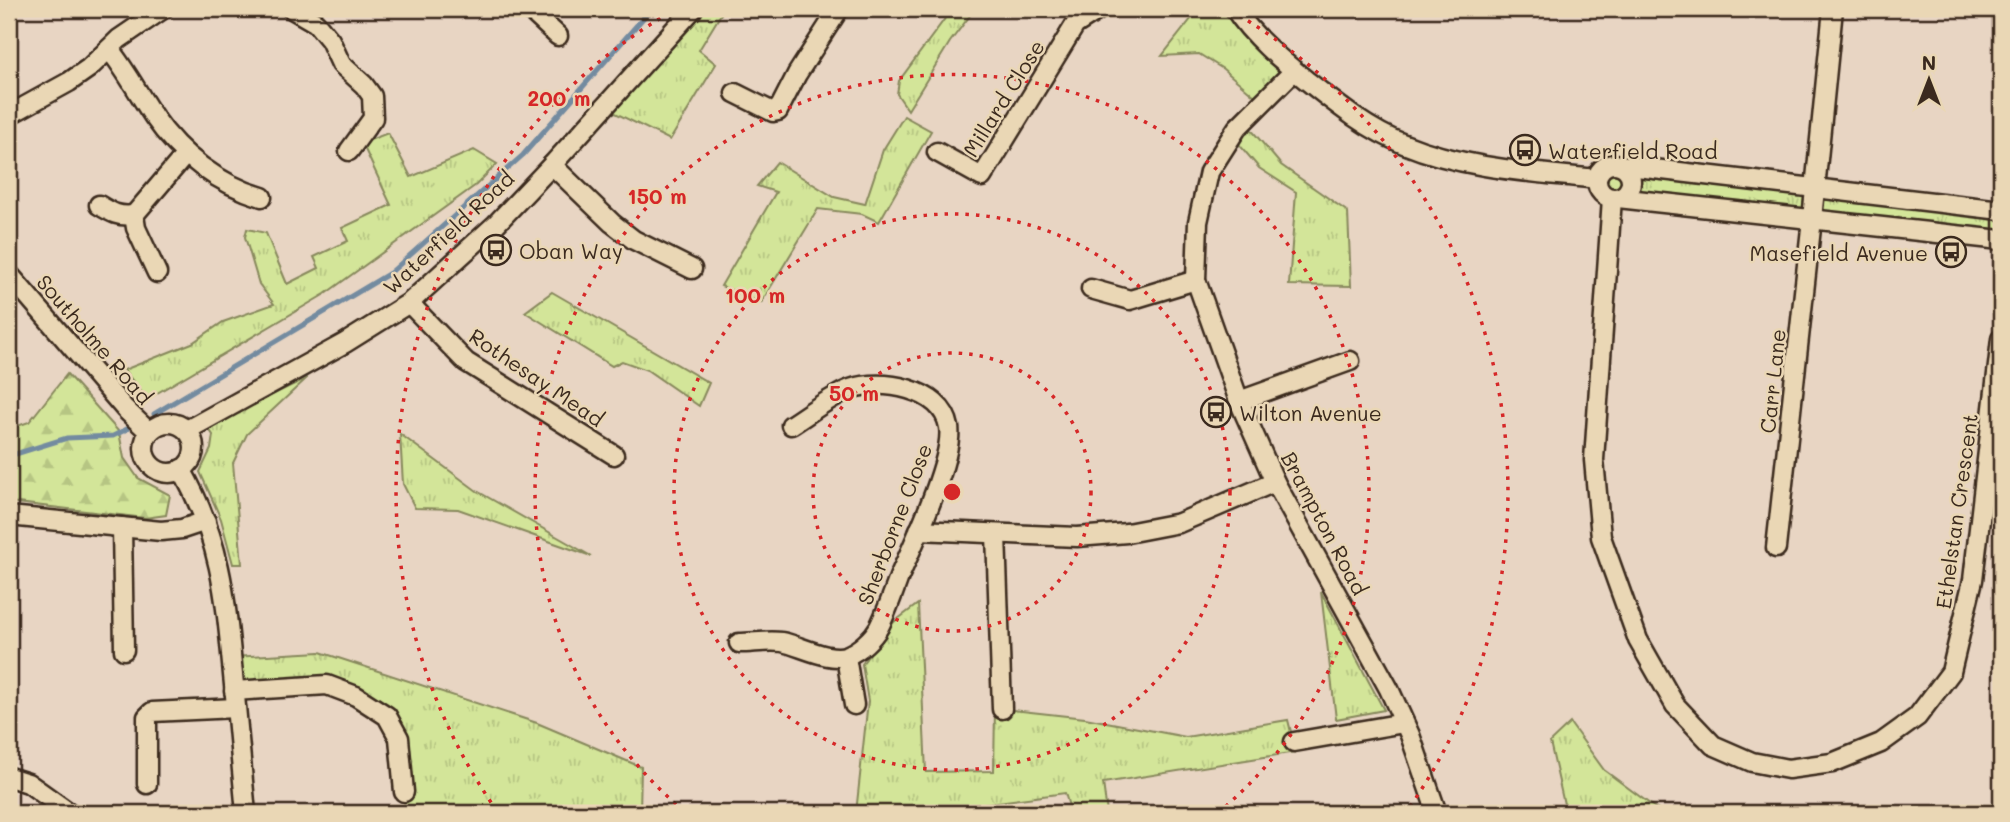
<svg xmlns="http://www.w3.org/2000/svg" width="2010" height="822" viewBox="0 0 2010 822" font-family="Mali,sans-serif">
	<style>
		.grass { fill: url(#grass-tufts); stroke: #87885c; stroke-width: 2 }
		.forest { fill: url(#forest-firs); stroke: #87885c; stroke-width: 2 }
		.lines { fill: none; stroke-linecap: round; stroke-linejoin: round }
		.stream { stroke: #738ba0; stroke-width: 5 }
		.minor-casing { stroke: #3b2a1e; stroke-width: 23 }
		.minor { stroke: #ead7b5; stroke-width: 18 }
		.ring { fill: none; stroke: #d62828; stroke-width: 3.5; stroke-dasharray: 3.5 7 }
		.labels { text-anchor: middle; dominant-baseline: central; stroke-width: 5; stroke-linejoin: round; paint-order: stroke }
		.street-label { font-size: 21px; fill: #3b2a1e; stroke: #ead7b5 }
		.poi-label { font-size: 21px; fill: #3b2a1e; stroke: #ead7b5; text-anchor: start }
		.centre { fill: #d62828; stroke: #ead7b5; stroke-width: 3.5 }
		.ring-label { font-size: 21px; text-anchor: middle; font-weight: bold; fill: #d62828; stroke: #ead7b5; stroke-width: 5; stroke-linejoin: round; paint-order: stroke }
	</style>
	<defs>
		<pattern id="grass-tufts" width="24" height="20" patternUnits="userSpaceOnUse" patternTransform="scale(1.75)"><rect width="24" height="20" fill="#d3e599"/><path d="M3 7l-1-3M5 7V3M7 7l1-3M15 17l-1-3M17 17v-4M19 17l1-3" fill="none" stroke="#b6c583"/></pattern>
		<pattern id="forest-firs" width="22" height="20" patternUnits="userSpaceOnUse" patternTransform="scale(1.75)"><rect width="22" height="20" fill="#d3e599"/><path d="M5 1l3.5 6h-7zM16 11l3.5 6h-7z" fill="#b6c583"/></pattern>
	</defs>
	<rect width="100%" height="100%" fill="#e8d5c3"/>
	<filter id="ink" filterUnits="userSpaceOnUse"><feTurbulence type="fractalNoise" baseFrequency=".0143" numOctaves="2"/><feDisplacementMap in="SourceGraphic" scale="14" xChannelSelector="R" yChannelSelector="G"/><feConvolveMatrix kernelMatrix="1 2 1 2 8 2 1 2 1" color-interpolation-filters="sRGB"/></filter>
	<g filter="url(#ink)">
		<!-- grass -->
		<g class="grass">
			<path d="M 693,9 L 724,9 L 699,50 L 716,64 L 670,140 L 605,108 Z"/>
			<path d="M 952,9 L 975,9 L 950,42 L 908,110 L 897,94 L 899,81 Z"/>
			<path d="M 1199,9 L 1235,9 L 1294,71 L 1262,102 L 1223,69 L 1199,54 L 1162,56 Z"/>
			<path d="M 904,116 L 931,131 L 879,222 L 862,214 L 818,209 L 761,303 L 721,286 L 776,192 L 757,186 L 777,162 L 834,197 L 865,204 L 883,150 Z"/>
			<path d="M 1244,121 L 1281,165 L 1348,212 L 1351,286 L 1289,285 L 1296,192 L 1259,168 L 1232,136 Z"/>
			<path d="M 388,133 L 411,177 L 474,150 L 497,164 L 476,185 L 325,294 L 147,399 L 124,370 L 192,343 L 223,322 L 274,304 L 259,284 L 245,237 L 247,229 L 266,233 L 287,284 L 319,268 L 314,257 L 348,241 L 342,228 L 391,205 L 362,143 Z"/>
			<path d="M 1615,164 L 2001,208 L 2001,241 L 1612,198 L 1598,188 L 1597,181 L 1601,169 Z"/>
			<path d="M 552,292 L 709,383 L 699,406 L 647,370 L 622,361 L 612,366 L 525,312 Z"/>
			<path d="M 307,378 L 247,434 L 233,463 L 242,564 L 233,564 L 221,519 L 200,472 L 211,449 L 213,435 L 207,426 Z"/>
			<path d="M 400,434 L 477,491 L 591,556 L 458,509 L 415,508 L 403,484 Z"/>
			<path d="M 1321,592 L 1384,710 L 1336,719 Z"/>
			<path d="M 918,604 L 926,772 L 994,771 L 995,708 L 1085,718 L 1186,737 L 1288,720 L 1296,752 L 1103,783 L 1107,813 L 1071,813 L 1065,793 L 915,813 L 856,813 L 868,701 L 862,664 L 894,622 Z"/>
			<path d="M 320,652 L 537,723 L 641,767 L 640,813 L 405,813 L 399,738 L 387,716 L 327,685 L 234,691 L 231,657 Z"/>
			<path d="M 1570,723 L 1604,770 L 1662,813 L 1566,813 L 1550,742 Z"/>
		</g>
		<!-- forest -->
		<path class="forest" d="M 67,374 L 119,432 L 124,458 L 138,478 L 170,495 L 166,515 L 145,518 L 9,502 L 9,429 L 29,422 Z"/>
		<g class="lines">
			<!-- stream -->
			<g class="stream">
				<path d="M 154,414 L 390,273 L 523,155 L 651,9"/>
				<path d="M 9,456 L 67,438 L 113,436 L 127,429"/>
			</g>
			<!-- minor casing -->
			<g class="minor-casing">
				<g id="minor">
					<path d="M 292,9 L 316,23 L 330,40 L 341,64 L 364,85 L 372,96 L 373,118 L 349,151"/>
					<path d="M 529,9 L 558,36"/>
					<path d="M 1235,9 C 1252,36 1281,60 1306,80 C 1336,104 1368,130 1404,144 C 1465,169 1532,172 1597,179"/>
					<path d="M 109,49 C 126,70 139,95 154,117 C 180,155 218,184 262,197"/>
					<path d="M 1294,71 L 1237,128 L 1209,172 L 1198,222 L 1196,280 L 1239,401 L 1275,482 L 1389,689 L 1410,735 L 1437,813"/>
					<path d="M 735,93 L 773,112 L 778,111 L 797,74 L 839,9"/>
					<path d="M 9,115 L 69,82 L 89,68 L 119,39 L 163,9"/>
					<path d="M 937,152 L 982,177 L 1075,25 L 1100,9"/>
					<circle cx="1614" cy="181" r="17"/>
					<path d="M 552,165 L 612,223 L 634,240 L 692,269"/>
					<path d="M 1620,165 L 2001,210"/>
					<path d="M 1612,198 L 1594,460 L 1601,537 L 1638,640 L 1675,705 L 1713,745 L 1752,762 L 1788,769 L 1832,763 L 1881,743 L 1917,717 L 1951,672 L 1973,580 L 2001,339"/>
					<path d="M 1618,198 L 2001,240"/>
					<path d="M 99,205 C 112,213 119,217 134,215"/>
					<path d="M 157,273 L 136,228 L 134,215 L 186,154"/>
					<path d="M 9,274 L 125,409 L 149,432"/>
					<path d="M 1091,289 L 1130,300 L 1196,280"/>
					<path d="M 409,303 L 466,362 L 614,455"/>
					<path d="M 1239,401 L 1350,361"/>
					<circle cx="169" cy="448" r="25"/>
					<path d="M 187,430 L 345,343 L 409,303 L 496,224 L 552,165 L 693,9"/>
					<path d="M 181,469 C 223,543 226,603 234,685 C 238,728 242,771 246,813"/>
					<path d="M 9,516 L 161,531 L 182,529 L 206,521"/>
					<path d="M 122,527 L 124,650"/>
					<path d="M 919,530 L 1077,537 L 1127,533 L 1179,523 L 1275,482"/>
					<path d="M 996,534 L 1002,709"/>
					<path d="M 1776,548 L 1812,219 L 1833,9"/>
					<path d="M 739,643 C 753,643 769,640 782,642 C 799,645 831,663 848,655 C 860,650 873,638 879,627 C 887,611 893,594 899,577 C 913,545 954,458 949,427 C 942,388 881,378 850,389 C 833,395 807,415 791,425"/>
					<path d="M 846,657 L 854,705"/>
					<path d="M 234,691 L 327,685 L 356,696 L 387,716 L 399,738 L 404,792"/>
					<path d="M 1294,742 L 1404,723"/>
					<path d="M 9,777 L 28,783 L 70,813"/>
					<path d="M 147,784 L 147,717 L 152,712 L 236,708"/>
				</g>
			</g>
			<!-- minor -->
			<use href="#minor" class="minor"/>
		</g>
	</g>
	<!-- distance rings -->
	<g class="ring">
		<circle cx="952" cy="492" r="139"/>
		<circle cx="952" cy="492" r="278"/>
		<path d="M684 811A417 417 0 1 1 1220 811"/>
		<path d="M497 811A556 556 0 0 1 674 10M1230 10A556 556 0 0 1 1407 811"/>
	</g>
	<!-- icons -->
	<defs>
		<g id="bus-ring" transform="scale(1.575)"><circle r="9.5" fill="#ead7b5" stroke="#3b2a1e" stroke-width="1.5"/><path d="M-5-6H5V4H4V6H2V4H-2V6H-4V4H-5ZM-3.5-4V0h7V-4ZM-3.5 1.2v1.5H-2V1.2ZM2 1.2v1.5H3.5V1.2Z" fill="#3b2a1e"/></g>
	</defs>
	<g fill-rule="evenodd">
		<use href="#bus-ring" x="1525" y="150"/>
		<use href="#bus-ring" x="496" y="250"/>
		<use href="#bus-ring" x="1951" y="252"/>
		<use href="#bus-ring" x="1216" y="412"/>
	</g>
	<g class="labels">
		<!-- street labels -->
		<g class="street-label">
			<text transform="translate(1003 98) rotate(-58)">Millard Close</text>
			<text transform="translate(448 232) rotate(-43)">Waterfield Road</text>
			<text transform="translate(95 339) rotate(49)">Southolme Road</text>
			<text transform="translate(537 377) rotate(34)">Rothesay Mead</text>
			<text transform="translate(1772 381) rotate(-84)">Carr Lane</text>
			<text transform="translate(1956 511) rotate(-82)">Ethelstan Crescent</text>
			<text transform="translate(1325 523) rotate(62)">Brampton Road</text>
			<text transform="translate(894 524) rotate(-69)">Sherborne Close</text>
		</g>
		<!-- poi labels -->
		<g class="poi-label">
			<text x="1548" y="150">Waterfield Road</text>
			<text x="519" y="250">Oban Way</text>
			<text x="1928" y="252" text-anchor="end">Masefield Avenue</text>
			<text x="1239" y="412">Wilton Avenue</text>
		</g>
	</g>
	<circle cx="952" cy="492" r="10" class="centre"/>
	<g class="ring-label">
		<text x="559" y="106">200 m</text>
		<text x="657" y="204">150 m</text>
		<text x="755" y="303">100 m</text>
		<text x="854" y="401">50 m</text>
	</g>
	<!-- margin -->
	<rect width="2010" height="822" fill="none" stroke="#ead7b5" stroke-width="35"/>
	<rect x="18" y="18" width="1975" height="787" fill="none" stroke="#3b2a1e" stroke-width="2.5" filter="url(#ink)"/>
	<!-- north arrow -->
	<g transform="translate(1929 80)" stroke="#ead7b5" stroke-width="5" paint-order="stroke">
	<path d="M0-5L12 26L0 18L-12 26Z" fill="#3b2a1e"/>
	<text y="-10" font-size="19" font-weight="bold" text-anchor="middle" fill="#3b2a1e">N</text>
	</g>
</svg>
